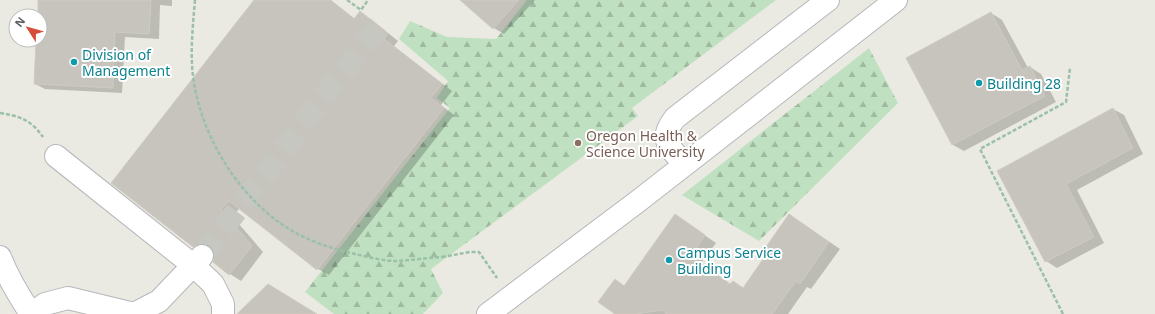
<svg xmlns="http://www.w3.org/2000/svg" width="1155" height="314" viewBox="0 0 1155 314" font-family="'Noto Sans',sans-serif">
	<style>
		.forest { fill: url(#forest-firs) }
		.shadow { fill: #0003 }
		.building { fill: #c7c4be; stroke: #cfcbc1 }
		.lines { fill: none; stroke-linecap: round; stroke-linejoin: round }
		.minor-tunnel { stroke: #c7c7c2; stroke-width: 22; stroke-dasharray: 22 11; stroke-linecap: butt }
		.minor-casing { stroke: #b4b7bb; stroke-width: 24 }
		.path { stroke: #9ac1a7; stroke-width: 2.5; stroke-dasharray: 4 2; stroke-linecap: butt }
		.minor { stroke: #fff; stroke-width: 22 }
		.path-bridge { stroke: #9ac1a7; stroke-width: 2.5; stroke-dasharray: 4 2; stroke-linecap: butt }
		.culture-dot { fill: #0f9aa8; stroke: #fff; stroke-width: 1.5 }
		.education-dot { fill: #8d6e63; stroke: #fff; stroke-width: 1.5 }
		.labels { text-anchor: middle; dominant-baseline: central; stroke-width: 4; stroke-linejoin: round; paint-order: stroke }
		.culture-label { font-size: 14px; fill: #0d838f; stroke: #fff; text-anchor: start }
		.education-label { font-size: 14px; fill: #785e54; stroke: #fff; text-anchor: start }
	</style>
	<defs>
		<pattern id="forest-firs" width="22" height="20" patternUnits="userSpaceOnUse"><rect width="22" height="20" fill="#c0e1c1"/><path d="M5 1l3.5 6h-7zM16 11l3.5 6h-7z" fill="#9fbaa0"/></pattern>
	</defs>
	<rect width="100%" height="100%" fill="#ebeae2"/>
	<!-- forest -->
	<g class="forest">
		<path d="M 527,0 L 776,0 L 632,108 L 638,116 L 431,269 L 443,293 L 423,314 L 334,314 L 305,292 L 450,108 L 437,98 L 448,81 L 399,39 L 410,21 L 447,37 L 496,39 Z"/>
		<path d="M 869,48 L 898,103 L 759,241 L 682,195 Z"/>
	</g>
	<!-- shadow -->
	<g class="shadow">
		<path d="M 39,0 L 172,0 L 172,6 L 160,5 L 159,39 L 125,37 L 122,93 L 45,89 L 35,84 L 37,40 L 40,40 L 40,16 L 38,16 Z"/>
		<path d="M 255,0 L 331,0 L 355,19 L 360,13 L 371,19 L 398,41 L 394,46 L 452,91 L 441,105 L 454,115 L 329,275 L 318,269 L 240,208 L 232,216 L 263,252 L 241,281 L 230,274 L 214,262 L 215,253 L 213,250 L 205,253 L 194,246 Z"/>
		<path d="M 461,0 L 535,0 L 504,34 L 494,28 Z"/>
		<path d="M 991,13 L 1002,20 L 1028,68 L 1030,67 L 1041,74 L 1056,102 L 964,151 L 953,145 L 907,58 Z"/>
		<path d="M 1113,109 L 1124,115 L 1143,154 L 1077,190 L 1104,243 L 1057,268 L 1046,261 L 998,171 Z"/>
		<path d="M 675,215 L 716,243 L 701,263 L 731,285 L 733,282 L 744,288 L 800,222 L 840,249 L 811,289 L 807,287 L 788,314 L 617,314 L 615,281 L 625,286 Z"/>
	</g>
	<!-- building -->
	<g class="building">
		<path d="M 38,0 L 151,0 L 149,34 L 115,32 L 113,88 L 34,84 L 36,40 L 40,40 L 40,16 L 38,16 Z"/>
		<path d="M 254,0 L 330,0 L 354,19 L 360,11 L 388,34 L 384,39 L 442,84 L 431,98 L 444,108 L 317,270 L 229,201 L 221,209 L 252,246 L 229,275 L 213,262 L 214,259 L 214,253 L 210,247 L 205,244 L 199,244 L 193,247 L 111,183 Z"/>
		<path d="M 460,0 L 519,0 L 493,29 Z"/>
		<path d="M 991,12 L 1022,70 L 1030,66 L 1045,96 L 952,145 L 906,58 Z"/>
		<path d="M 1113,108 L 1133,148 L 1066,184 L 1094,237 L 1045,262 L 997,171 Z"/>
		<path d="M 675,214 L 705,235 L 691,256 L 730,284 L 733,281 L 743,288 L 770,249 L 766,247 L 789,214 L 829,242 L 800,284 L 796,281 L 772,314 L 667,314 L 662,310 L 636,314 L 615,314 L 598,302 L 615,279 L 624,286 Z"/>
		<path d="M 268,284 L 317,314 L 237,314 Z"/>
	</g>
	<g class="lines">
		<!-- minor-tunnel -->
		<path class="minor-tunnel" d="M 203,255 L 378,26"/>
		<!-- minor casing -->
		<g class="minor-casing">
			<g id="minor">
				<path d="M 56,156 L 194,266 L 213,284 L 223,304 L 223,314"/>
				<path d="M 684,164 C 669,146 658,140 675,118 L 828,0"/>
				<path d="M 0,257 C 8,278 19,296 31,314"/>
				<path d="M 32,314 L 45,304 L 68,298 L 134,314 L 159,301 L 202,256"/>
				<path d="M 488,314 L 637,202 L 896,0"/>
			</g>
		</g>
		<!-- path -->
		<g class="path">
			<path d="M 347,0 L 361,10 L 368,0"/>
			<path d="M 0,113 C 20,116 31,120 43,137"/>
			<path d="M 442,257 L 470,252 L 479,252 L 497,278"/>
			<path d="M 1063,314 L 980,149 L 1066,102 L 1070,68"/>
		</g>
		<!-- minor -->
		<use href="#minor" class="minor"/>
		<!-- path-bridge -->
		<path class="path-bridge" d="M 195,0 C 193,24 190,51 193,76 C 200,132 234,190 280,223 C 302,239 329,248 355,254 C 368,257 383,261 397,261 C 412,260 427,258 442,257"/>
	</g>
	<!-- markers -->
	<g class="culture-dot">
		<circle cx="74" cy="62" r="4"/>
		<circle cx="979" cy="83" r="4"/>
		<circle cx="669" cy="260" r="4"/>
	</g>
	<circle class="education-dot" cx="578" cy="143" r="4"/>
	<g class="labels">
		<!-- culture labels -->
		<g class="culture-label">
			<text x="82" y="54">Division of<tspan x="82" dy="16">Management</tspan></text>
			<text x="987" y="83">Building 28</text>
			<text x="677" y="252">Campus Service<tspan x="677" dy="16">Building</tspan></text>
		</g>
		<!-- education labels -->
		<g class="education-label">
			<text x="586" y="135">Oregon Health &amp;<tspan x="586" dy="16">Science University</tspan></text>
		</g>
	</g>
	<!-- north arrow -->
	<g transform="translate(28 28) rotate(307)"><circle r="19" fill="#ffffff" stroke="#bdbec0"/>
	<path d="M0-3L7 15L0 10L-7 15Z" fill="#d74d3c"/>
	<text y="-6" font-size="11" font-weight="bold" text-anchor="middle" fill="#5a5d61">N</text>
	</g>
</svg>
